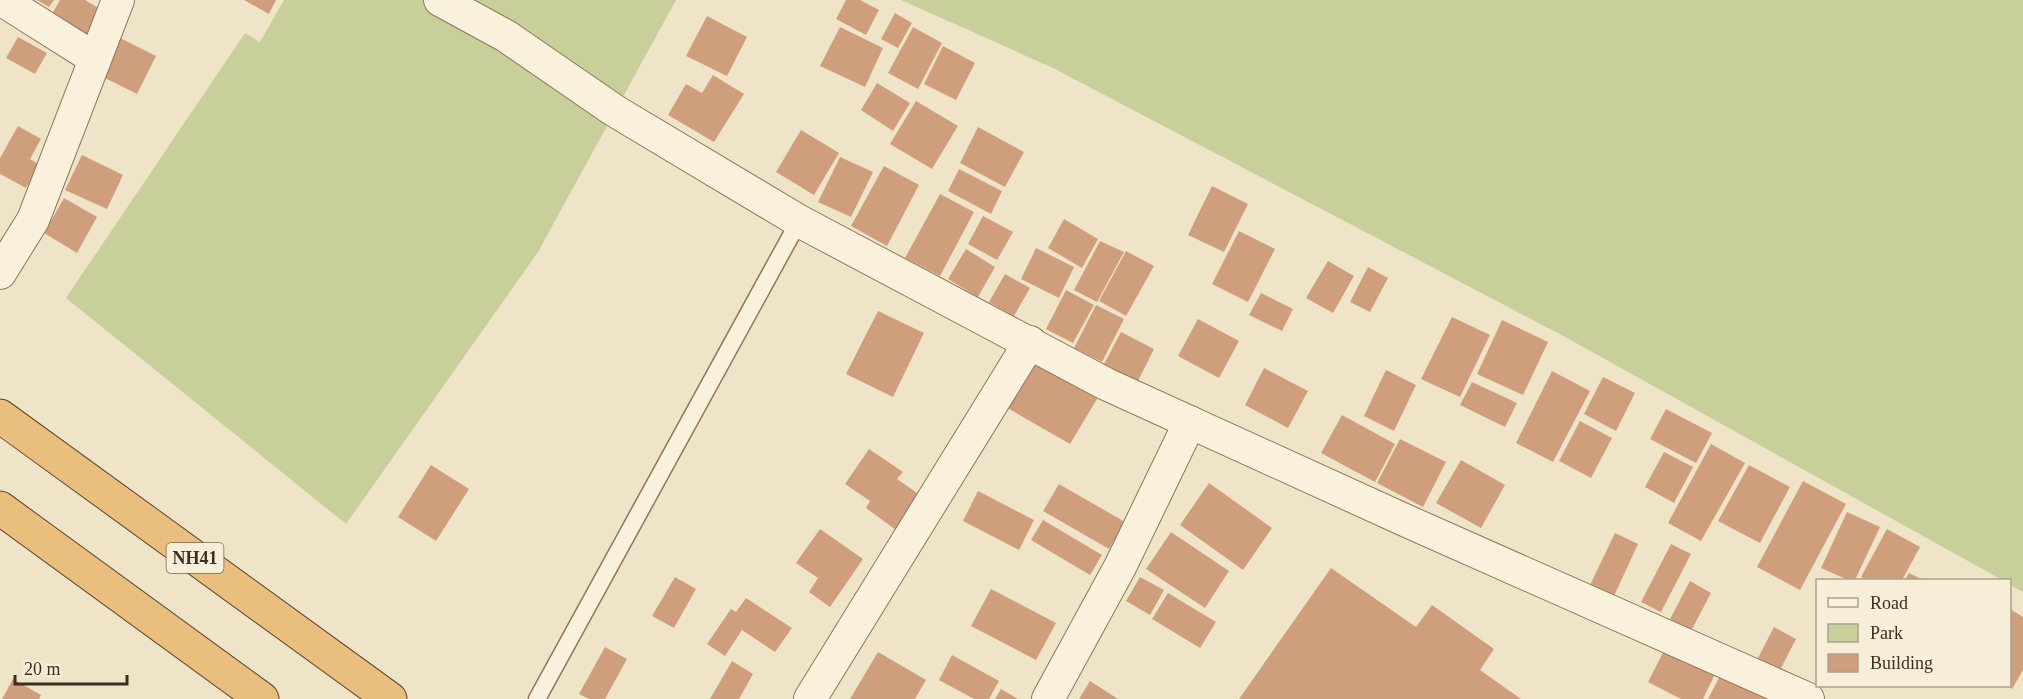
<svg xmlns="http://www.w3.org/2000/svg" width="2023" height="699" viewBox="0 0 2023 699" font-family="Georgia,serif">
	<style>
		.green { fill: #c9cf9b }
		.building { fill: #cf9f7d }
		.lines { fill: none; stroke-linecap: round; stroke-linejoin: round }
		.service-casing { stroke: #8d765c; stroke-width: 19 }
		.minor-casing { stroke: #8d765c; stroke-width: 34 }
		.trunk-casing { stroke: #5b4430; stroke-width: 35 }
		.service { stroke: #faf1dc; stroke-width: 16 }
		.minor { stroke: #faf1dc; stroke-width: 32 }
		.trunk { stroke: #eabe7c; stroke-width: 33 }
		.labels { text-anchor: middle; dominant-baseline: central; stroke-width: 5; stroke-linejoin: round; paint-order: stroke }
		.shield { fill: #f7eed8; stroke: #756857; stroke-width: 1.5 }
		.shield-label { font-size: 18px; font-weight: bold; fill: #3d2e20 }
	</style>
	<rect width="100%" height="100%" fill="#f0e4c8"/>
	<!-- green -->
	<g class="green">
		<path d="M 284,0 L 676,0 L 538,252 L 346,524 L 66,298 L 245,33 L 260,42 Z"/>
		<path d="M 901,0 L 2023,0 L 2023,592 L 2010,585 L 2010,580 L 2002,580 L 1567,338 L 1053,68 Z"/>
	</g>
	<!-- building -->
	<g class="building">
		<path d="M 37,0 L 54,0 L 49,7 Z"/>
		<path d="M 60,0 L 85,0 L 105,12 L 91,38 L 51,16 Z"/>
		<path d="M 244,0 L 276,0 L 269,14 Z"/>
		<path d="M 846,0 L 860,0 L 879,10 L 866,35 L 836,19 Z"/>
		<path d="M 895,13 L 912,23 L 898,48 L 881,39 Z"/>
		<path d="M 707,16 L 747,37 L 727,76 L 686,56 Z"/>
		<path d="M 840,27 L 883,48 L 865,87 L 820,66 Z"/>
		<path d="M 913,27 L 942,43 L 918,89 L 888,73 Z"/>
		<path d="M 116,36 L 156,56 L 137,94 L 97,74 Z"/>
		<path d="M 18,37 L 47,53 L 35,74 L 6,58 Z"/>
		<path d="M 943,46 L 975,63 L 956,100 L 924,84 Z"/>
		<path d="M 713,75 L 744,94 L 714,142 L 668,115 L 686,84 L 702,93 Z"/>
		<path d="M 877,83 L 910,103 L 893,131 L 861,110 Z"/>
		<path d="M 916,101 L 958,126 L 932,169 L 890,144 Z"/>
		<path d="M 18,126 L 41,139 L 30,159 L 40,165 L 26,188 L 0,174 L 0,158 Z"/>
		<path d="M 978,127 L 1024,152 L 1005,187 L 960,163 Z"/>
		<path d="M 801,130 L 839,153 L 814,195 L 776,172 Z"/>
		<path d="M 82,155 L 123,175 L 107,209 L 65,190 Z"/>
		<path d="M 840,157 L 873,172 L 851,217 L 818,202 Z"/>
		<path d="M 884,166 L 919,185 L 887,246 L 851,226 Z"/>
		<path d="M 959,169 L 1002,191 L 991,214 L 948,191 Z"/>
		<path d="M 1212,186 L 1248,204 L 1224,252 L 1188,235 Z"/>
		<path d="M 940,194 L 974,212 L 940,276 L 905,258 Z"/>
		<path d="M 64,198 L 97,217 L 77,253 L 44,233 Z"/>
		<path d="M 983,216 L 1013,232 L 997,260 L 968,244 Z"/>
		<path d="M 1064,219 L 1098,239 L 1082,268 L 1048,248 Z"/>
		<path d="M 1239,231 L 1275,249 L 1248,302 L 1212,284 Z"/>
		<path d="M 1100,241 L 1124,252 L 1097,302 L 1074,290 Z"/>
		<path d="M 1036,248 L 1074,267 L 1059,298 L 1021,279 Z"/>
		<path d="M 966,249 L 995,267 L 978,297 L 948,279 Z"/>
		<path d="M 1126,251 L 1154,266 L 1126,316 L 1099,301 Z"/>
		<path d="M 1328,261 L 1354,276 L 1333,313 L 1306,298 Z"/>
		<path d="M 1368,267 L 1388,278 L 1370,312 L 1350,302 Z"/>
		<path d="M 1005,274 L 1030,288 L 1014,316 L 989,302 Z"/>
		<path d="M 1066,290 L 1094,305 L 1073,343 L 1046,329 Z"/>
		<path d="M 1261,293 L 1293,309 L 1282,331 L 1249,315 Z"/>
		<path d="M 1096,305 L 1124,319 L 1102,362 L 1074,348 Z"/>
		<path d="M 878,311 L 924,333 L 893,397 L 846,374 Z"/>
		<path d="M 1452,317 L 1490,335 L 1460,397 L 1421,379 Z"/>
		<path d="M 1198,319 L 1239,341 L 1219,378 L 1178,356 Z"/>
		<path d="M 1502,320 L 1548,342 L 1523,395 L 1477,374 Z"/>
		<path d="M 1121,332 L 1154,349 L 1137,383 L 1103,366 Z"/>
		<path d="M 1033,356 L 1100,394 L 1070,444 L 1004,406 Z"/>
		<path d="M 1264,368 L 1308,391 L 1288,428 L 1245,405 Z"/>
		<path d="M 1386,370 L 1416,385 L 1394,431 L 1364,416 Z"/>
		<path d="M 1552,371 L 1590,391 L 1553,462 L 1516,443 Z"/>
		<path d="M 1603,377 L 1635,393 L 1616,431 L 1584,414 Z"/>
		<path d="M 1472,382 L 1517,403 L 1505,427 L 1460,405 Z"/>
		<path d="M 1666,409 L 1712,433 L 1696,463 L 1650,439 Z"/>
		<path d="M 1342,415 L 1395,444 L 1375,482 L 1321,453 Z"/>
		<path d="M 1580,421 L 1612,438 L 1591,478 L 1559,461 Z"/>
		<path d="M 1400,439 L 1446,462 L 1423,507 L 1377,483 Z"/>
		<path d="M 1711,444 L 1745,463 L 1701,541 L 1668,523 Z"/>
		<path d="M 869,449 L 903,472 L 897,479 L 920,495 L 896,530 L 866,508 L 870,501 L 845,484 Z"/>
		<path d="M 1664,452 L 1693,467 L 1674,503 L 1645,487 Z"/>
		<path d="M 1461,460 L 1505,485 L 1481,528 L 1436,503 Z"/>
		<path d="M 431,465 L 469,489 L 436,541 L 398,517 Z"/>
		<path d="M 1749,465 L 1790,487 L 1760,543 L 1718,521 Z"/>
		<path d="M 1803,481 L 1846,504 L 1800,590 L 1757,567 Z"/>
		<path d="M 1209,483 L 1272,528 L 1243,570 L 1180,525 Z"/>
		<path d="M 1059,484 L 1125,522 L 1109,549 L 1043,511 Z"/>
		<path d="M 978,491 L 1034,520 L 1019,550 L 963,521 Z"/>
		<path d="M 1847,512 L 1880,527 L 1855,580 L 1848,580 L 1821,568 Z"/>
		<path d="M 1043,520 L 1102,555 L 1090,575 L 1031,540 Z"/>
		<path d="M 820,529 L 863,559 L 830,607 L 809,592 L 818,578 L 796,563 Z"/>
		<path d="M 1887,529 L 1920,547 L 1902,580 L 1867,580 L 1861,577 Z"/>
		<path d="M 1171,532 L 1229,571 L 1205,608 L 1146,569 Z"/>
		<path d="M 1615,533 L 1638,544 L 1614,596 L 1590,585 Z"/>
		<path d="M 1671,544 L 1691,554 L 1661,612 L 1641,602 Z"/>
		<path d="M 1331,568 L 1416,627 L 1432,605 L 1494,649 L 1480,670 L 1521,699 L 1239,699 Z"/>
		<path d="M 1909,573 L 1923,580 L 1905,580 Z"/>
		<path d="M 675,577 L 696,589 L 674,628 L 652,616 Z"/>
		<path d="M 1140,577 L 1164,590 L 1150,615 L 1126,601 Z"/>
		<path d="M 1690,581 L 1711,593 L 1691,631 L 1670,619 Z"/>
		<path d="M 991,589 L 1056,623 L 1036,660 L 971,626 Z"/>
		<path d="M 1168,593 L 1216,622 L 1200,648 L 1152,619 Z"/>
		<path d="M 746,598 L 792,628 L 775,652 L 742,630 L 725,656 L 707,644 L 731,609 L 736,612 Z"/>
		<path d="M 2010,609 L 2023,617 L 2023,670 L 2012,689 L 2007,686 L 2010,686 Z"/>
		<path d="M 1774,627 L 1796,639 L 1779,672 L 1757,660 Z"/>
		<path d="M 605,647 L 627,659 L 605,699 L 589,699 L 579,694 Z"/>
		<path d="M 1665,649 L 1715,674 L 1703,699 L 1681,699 L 1648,682 Z"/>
		<path d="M 878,652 L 926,680 L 915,699 L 850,699 Z"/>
		<path d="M 952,655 L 999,681 L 989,699 L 974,699 L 939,680 Z"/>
		<path d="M 732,661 L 753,674 L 739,699 L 710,699 Z"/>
		<path d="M 1720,676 L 1766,699 L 1708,699 Z"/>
		<path d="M 13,679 L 41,695 L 39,699 L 2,699 Z"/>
		<path d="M 1090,681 L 1118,699 L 1079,699 Z"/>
		<path d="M 1001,689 L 1018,699 L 995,699 Z"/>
	</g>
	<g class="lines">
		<!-- service casing -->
		<g class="service-casing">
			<path id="service" d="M 537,699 L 799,221"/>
		</g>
		<!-- minor casing -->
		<g class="minor-casing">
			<g id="minor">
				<path d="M 2,0 L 94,58"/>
				<path d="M 440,0 L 506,36 L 615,111 L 799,221 L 1106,384 L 1409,522 L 1808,699"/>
				<path d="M 0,273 L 33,220 L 118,0"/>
				<path d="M 810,699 L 1030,342"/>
				<path d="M 1048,699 L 1120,567 L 1190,422"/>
			</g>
		</g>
		<!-- trunk casing -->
		<g class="trunk-casing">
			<g id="trunk">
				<path d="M 0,416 L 390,699"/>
				<path d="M 0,508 L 262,699"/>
			</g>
		</g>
		<!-- service -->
		<use href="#service" class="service"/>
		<!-- minor -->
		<use href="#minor" class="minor"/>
		<!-- trunk -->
		<use href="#trunk" class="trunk"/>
	</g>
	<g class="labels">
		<!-- shield labels -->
		<rect class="shield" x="166.5" y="543" width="57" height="30" rx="4.5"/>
		<g class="shield-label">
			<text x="195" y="558">NH41</text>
		</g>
	</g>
	<!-- legend -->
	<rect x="1816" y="579" width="195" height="108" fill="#f7eed8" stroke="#ada18e" stroke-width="1.5"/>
	<rect x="1828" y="598" width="30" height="9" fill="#faf1dc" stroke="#ada18e" stroke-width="1.5"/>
	<text x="1870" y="609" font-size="18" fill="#3d2e20">Road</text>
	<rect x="1828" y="624" width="30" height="18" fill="#c9cf9b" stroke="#ada18e" stroke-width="1.5"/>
	<text x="1870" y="639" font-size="18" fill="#3d2e20">Park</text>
	<rect x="1828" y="654" width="30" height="18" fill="#cf9f7d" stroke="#ada18e" stroke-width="1.5"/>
	<text x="1870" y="669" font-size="18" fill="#3d2e20">Building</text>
	<!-- scale -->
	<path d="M15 675v9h112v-9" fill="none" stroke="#3d2e20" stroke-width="3"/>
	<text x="24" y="675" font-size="18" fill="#3d2e20" stroke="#f7eed8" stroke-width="4.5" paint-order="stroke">20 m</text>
</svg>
